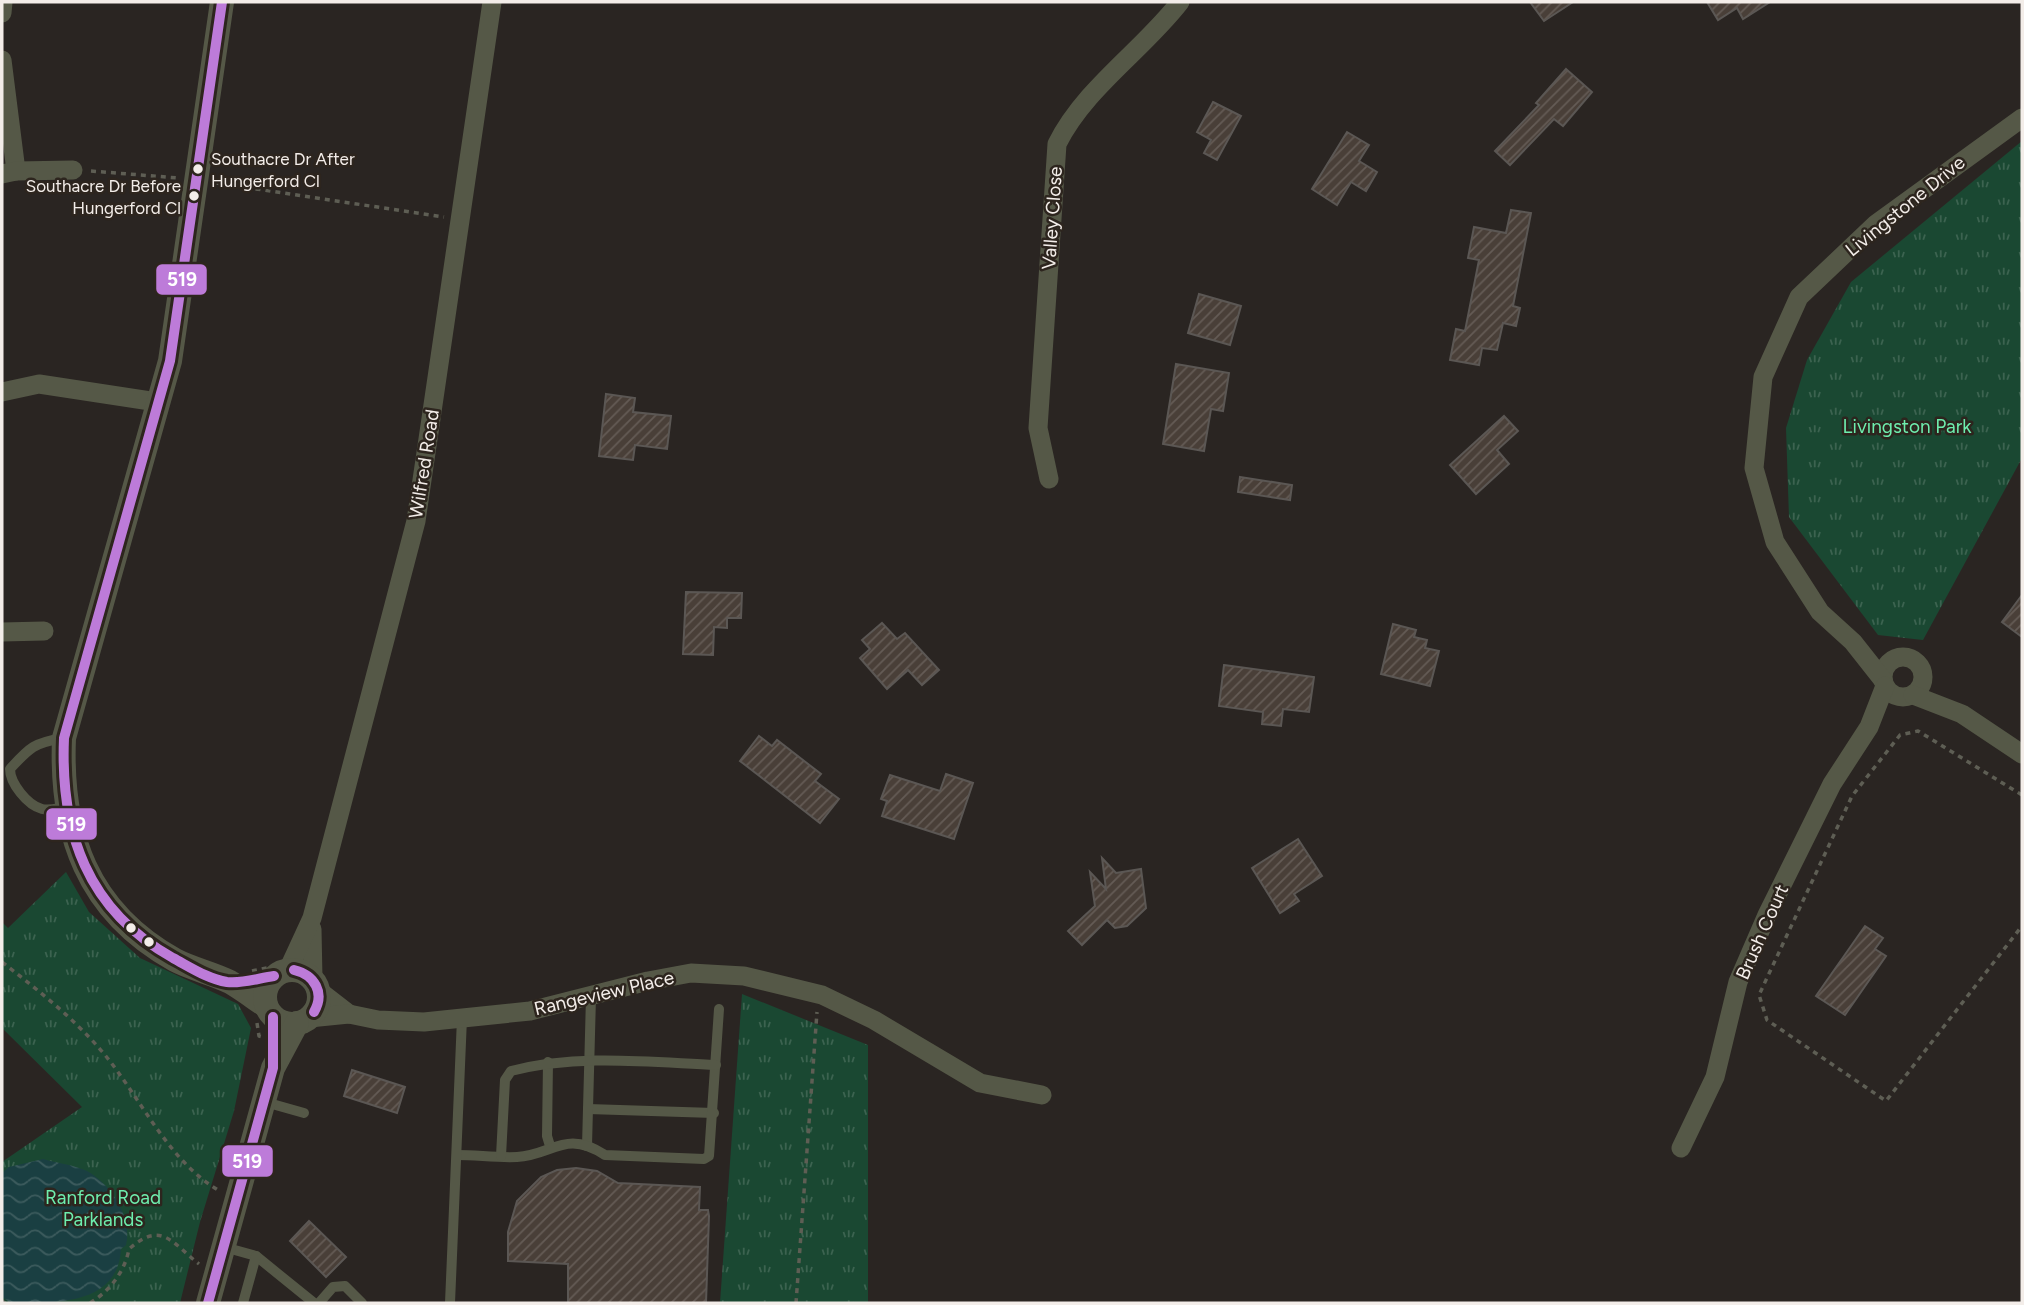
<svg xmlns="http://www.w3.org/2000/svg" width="2024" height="1305" viewBox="0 0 2024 1305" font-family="Figtree,sans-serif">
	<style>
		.grass { fill: url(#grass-tufts) }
		.water { fill: url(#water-waves) }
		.building { fill: url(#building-hatch); stroke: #5b5754; stroke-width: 2 }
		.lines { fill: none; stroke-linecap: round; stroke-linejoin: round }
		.path { stroke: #5e5e54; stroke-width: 3.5; stroke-dasharray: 5 5; stroke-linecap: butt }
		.service { stroke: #555847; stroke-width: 10 }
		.minor { stroke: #555847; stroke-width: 19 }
		.tertiary { stroke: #555847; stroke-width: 24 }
		.bus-1-casing { stroke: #2d251e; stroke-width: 16 }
		.bus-1 { stroke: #bd7bd9; stroke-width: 10 }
		.bus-dot { fill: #f3ede9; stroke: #2d251e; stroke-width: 2.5 }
		.labels { text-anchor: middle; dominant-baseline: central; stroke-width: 5; stroke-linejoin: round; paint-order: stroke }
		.bus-label { font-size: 17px; fill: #f3ede9; stroke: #2d251e; text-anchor: start }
		.street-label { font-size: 19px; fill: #f3ede9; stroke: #2d251e }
		.park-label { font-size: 19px; fill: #6eeeae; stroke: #2d251e }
		.line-badge { stroke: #2d251e; stroke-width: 2.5 }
		.badge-label { font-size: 19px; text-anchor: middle; font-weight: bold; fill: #fff }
	</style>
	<defs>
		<pattern id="grass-tufts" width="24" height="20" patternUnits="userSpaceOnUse" patternTransform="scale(1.75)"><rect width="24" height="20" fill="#1a4832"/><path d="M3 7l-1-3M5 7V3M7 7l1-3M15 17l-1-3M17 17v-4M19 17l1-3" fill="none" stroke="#3c6350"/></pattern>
		<pattern id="water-waves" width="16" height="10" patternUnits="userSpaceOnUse" patternTransform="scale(1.75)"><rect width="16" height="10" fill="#1a3f42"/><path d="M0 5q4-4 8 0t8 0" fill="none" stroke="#3c5b5d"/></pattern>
		<pattern id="building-hatch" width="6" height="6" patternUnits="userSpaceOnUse" patternTransform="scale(1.75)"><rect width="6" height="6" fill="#493f38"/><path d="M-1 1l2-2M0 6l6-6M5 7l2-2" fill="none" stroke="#645b55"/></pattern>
	</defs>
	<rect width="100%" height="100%" fill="#2a2522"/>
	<!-- grass -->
	<g class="grass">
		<path d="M 2022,141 L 2022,458 L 1923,640 L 1878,635 L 1789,517 L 1786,428 L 1807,360 L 1851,282 Z"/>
		<path d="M 66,872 L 89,912 L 140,958 L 238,1004 L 251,1028 L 234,1111 L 200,1222 L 180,1303 L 2,1303 L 2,1162 L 82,1107 L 2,1028 L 2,922 L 8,928 Z"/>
		<path d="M 742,994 L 868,1045 L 868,1303 L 720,1303 Z"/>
	</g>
	<!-- water -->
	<path class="water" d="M 43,1159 C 57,1163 74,1165 87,1171 C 111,1184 133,1218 126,1245 L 121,1249 C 118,1305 57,1303 11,1303 L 2,1297 L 2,1173 L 9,1167 Z"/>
	<!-- building -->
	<g class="building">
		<path d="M 1530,2 L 1573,2 L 1544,21 Z"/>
		<path d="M 1707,2 L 1770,2 L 1743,19 L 1737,8 L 1718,20 Z"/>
		<path d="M 1566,69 L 1592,92 L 1563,126 L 1554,119 L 1510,165 L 1495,151 L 1539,105 L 1536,103 Z"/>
		<path d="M 1213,102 L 1241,116 L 1217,160 L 1204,153 L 1211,140 L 1197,132 Z"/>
		<path d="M 1347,132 L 1369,145 L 1359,161 L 1377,172 L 1366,191 L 1351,182 L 1337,205 L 1312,189 Z"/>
		<path d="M 1511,210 L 1531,213 L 1513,306 L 1520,308 L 1516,326 L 1503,323 L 1497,350 L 1482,348 L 1479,365 L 1450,360 L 1456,329 L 1465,331 L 1479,260 L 1468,258 L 1474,227 L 1506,233 Z"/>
		<path d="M 1199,294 L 1241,306 L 1230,345 L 1188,333 Z"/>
		<path d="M 1176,364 L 1229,373 L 1223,411 L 1211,409 L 1204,451 L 1163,444 Z"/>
		<path d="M 606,394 L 635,398 L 633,412 L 671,416 L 667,449 L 635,445 L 633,460 L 599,456 Z"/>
		<path d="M 1504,416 L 1518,431 L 1497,450 L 1509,464 L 1476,494 L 1450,465 Z"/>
		<path d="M 1240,477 L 1292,485 L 1290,500 L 1238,492 Z"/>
		<path d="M 686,592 L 742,593 L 741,618 L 727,618 L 727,628 L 714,627 L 713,655 L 683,654 Z"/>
		<path d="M 2022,595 L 2022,637 L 2002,622 Z"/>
		<path d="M 882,623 L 897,639 L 905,633 L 939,670 L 922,685 L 908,670 L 887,689 L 860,658 L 870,649 L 862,640 Z"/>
		<path d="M 1393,624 L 1416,630 L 1414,637 L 1427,640 L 1425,648 L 1439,651 L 1430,686 L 1381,674 Z"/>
		<path d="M 1224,665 L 1314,677 L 1309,712 L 1283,709 L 1281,726 L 1262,724 L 1263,712 L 1219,706 Z"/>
		<path d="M 759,736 L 772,746 L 777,740 L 821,774 L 815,781 L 839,799 L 820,823 L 740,761 Z"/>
		<path d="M 946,774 L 973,783 L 954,839 L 882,816 L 887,801 L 881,799 L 890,775 L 940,791 Z"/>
		<path d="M 1298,839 L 1322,876 L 1294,894 L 1299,901 L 1280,913 L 1252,868 Z"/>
		<path d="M 1102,858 L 1116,873 L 1141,869 L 1146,908 L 1127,926 L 1115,928 L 1107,920 L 1082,945 L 1068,931 L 1095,906 L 1090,872 L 1106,889 Z"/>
		<path d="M 1865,926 L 1883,938 L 1875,949 L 1886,956 L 1845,1015 L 1816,996 Z"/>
		<path d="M 352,1070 L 405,1087 L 397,1113 L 344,1096 Z"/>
		<path d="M 576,1168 L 597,1171 L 618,1183 L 700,1187 L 699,1210 L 708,1210 L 709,1216 L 706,1303 L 568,1303 L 568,1264 L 508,1261 L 508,1232 L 517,1201 L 541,1177 L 557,1170 Z"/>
		<path d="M 309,1221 L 346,1257 L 326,1277 L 290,1241 Z"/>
	</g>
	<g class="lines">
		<!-- path -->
		<g class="path">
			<path d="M 91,171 L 178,178"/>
			<path d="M 216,183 L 444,217"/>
			<path d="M 2022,795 L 1918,731 L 1900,735 L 1852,796 L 1759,995 L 1767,1020 L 1886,1101 L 2022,926"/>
			<path d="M 2,962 C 39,991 75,1019 105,1055 C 141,1099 168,1160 218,1190"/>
			<path d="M 252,971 L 271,967"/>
			<path d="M 257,1023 L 259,1036 L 266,1038"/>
			<path d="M 2,1301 L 5,1303"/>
			<path d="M 90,1303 C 110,1291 125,1271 129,1249 C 162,1220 172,1243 199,1264"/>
			<path d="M 796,1303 L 817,1012"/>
		</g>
		<!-- service -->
		<g class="service">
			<path d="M 63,738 C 34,743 30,747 10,769 C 10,783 27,805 42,809 C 49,811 58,808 65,807"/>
			<path d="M 548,1062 L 547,1136 L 550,1146"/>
			<path d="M 265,1102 L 304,1113"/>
			<path d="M 588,1109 L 714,1113"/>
			<path d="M 587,1146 L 591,997"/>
			<path d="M 457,1155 C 477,1155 497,1158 517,1157 C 553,1155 565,1129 605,1155 L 704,1159 L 709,1156 L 719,1009"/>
			<path d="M 501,1156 L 505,1080 L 511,1071 C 578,1054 647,1062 716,1065"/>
			<path d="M 224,1247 L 256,1256 L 314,1303"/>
			<path d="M 243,1303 L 256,1256"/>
			<path d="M 319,1303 L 333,1287 L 345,1286 L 362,1303"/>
			<path d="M 450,1303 L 462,1018"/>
		</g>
		<!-- minor -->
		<g class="minor">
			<path d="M 2,13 L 3,2"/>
			<path d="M 2,60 L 16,171"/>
			<path d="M 2,174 L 16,171 L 73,170"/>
			<path d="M 2,392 L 39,384 L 157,402"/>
			<path d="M 1049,479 L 1038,428 L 1057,144 C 1085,88 1142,51 1180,2"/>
			<path d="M 2,632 L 44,631"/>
			<circle cx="1903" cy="677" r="20"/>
			<path d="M 1883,680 L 1853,642 L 1820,612 L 1775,542 L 1754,468 L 1763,377 L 1799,297 L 1876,224 L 2022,118"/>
			<path d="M 1913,695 L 1962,714 L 2022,754"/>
			<path d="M 312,929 L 313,979"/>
			<path d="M 288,970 L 312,918 L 416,521 L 492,2"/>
			<path d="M 318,990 L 349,1014"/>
			<path d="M 309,1018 L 349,1014 L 378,1020 L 424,1022 L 530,1011 L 648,981 L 691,973 L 744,976 L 822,995 L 874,1020 L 980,1083 L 1042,1095"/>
			<path d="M 1681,1148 L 1715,1077 L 1738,982 L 1767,915 L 1832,784 L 1869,727 L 1885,686"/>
		</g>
		<!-- tertiary -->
		<g class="tertiary">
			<path d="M 222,2 L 170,361 L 64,738 C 60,833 87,911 175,960 C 192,969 212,973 230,982 C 242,989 254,998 266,1006"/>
			<circle cx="292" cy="997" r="27"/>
			<path d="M 208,1303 L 273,1068 L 297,1023"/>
		</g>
		<!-- bus-1 casing -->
		<g class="bus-1-casing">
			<g id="bus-1">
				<path d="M 222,2 L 170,361 L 64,738 C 60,832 87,910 173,958 C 190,967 208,979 227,982 C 242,984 259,978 274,976"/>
				<path d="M 294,970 C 315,975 325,993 314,1012"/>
				<path d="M 208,1303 L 273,1068 L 273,1017"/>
			</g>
		</g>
		<!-- bus-1 -->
		<use href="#bus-1" class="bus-1"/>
	</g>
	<!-- markers -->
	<g class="bus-dot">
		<circle cx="198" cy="169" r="6"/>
		<circle cx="194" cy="196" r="6"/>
		<circle cx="131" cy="928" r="6"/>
		<circle cx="149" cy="942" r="6"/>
	</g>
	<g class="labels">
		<!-- bus labels -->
		<g class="bus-label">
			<text x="211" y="159">Southacre Dr After<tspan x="211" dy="22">Hungerford Cl</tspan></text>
			<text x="181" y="186" text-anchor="end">Southacre Dr Before<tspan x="181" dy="22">Hungerford Cl</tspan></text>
		</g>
		<!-- street labels -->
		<g class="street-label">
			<text transform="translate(1905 206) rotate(-39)">Livingstone Drive</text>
			<text transform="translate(1052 218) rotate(-86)">Valley Close</text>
			<text transform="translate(424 464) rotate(-81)">Wilfred Road</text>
			<text transform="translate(1762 932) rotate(-66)">Brush Court</text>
			<text transform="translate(604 993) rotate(-13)">Rangeview Place</text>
		</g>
		<!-- park labels -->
		<g class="park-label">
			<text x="1907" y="426">Livingston Park</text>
			<text x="103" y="1197">Ranford Road<tspan x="103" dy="22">Parklands</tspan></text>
		</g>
	</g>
	<g class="line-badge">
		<rect x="155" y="263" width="53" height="33" rx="7" fill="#bd7bd9"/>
		<rect x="45" y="807" width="53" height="34" rx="7" fill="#bd7bd9"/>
		<rect x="221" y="1144" width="53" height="34" rx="7" fill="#bd7bd9"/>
	</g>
	<g class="badge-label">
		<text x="182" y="286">519</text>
		<text x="71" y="831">519</text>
		<text x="247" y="1168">519</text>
	</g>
	<!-- border -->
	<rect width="2024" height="1305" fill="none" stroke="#f3ede9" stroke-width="7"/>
</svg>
